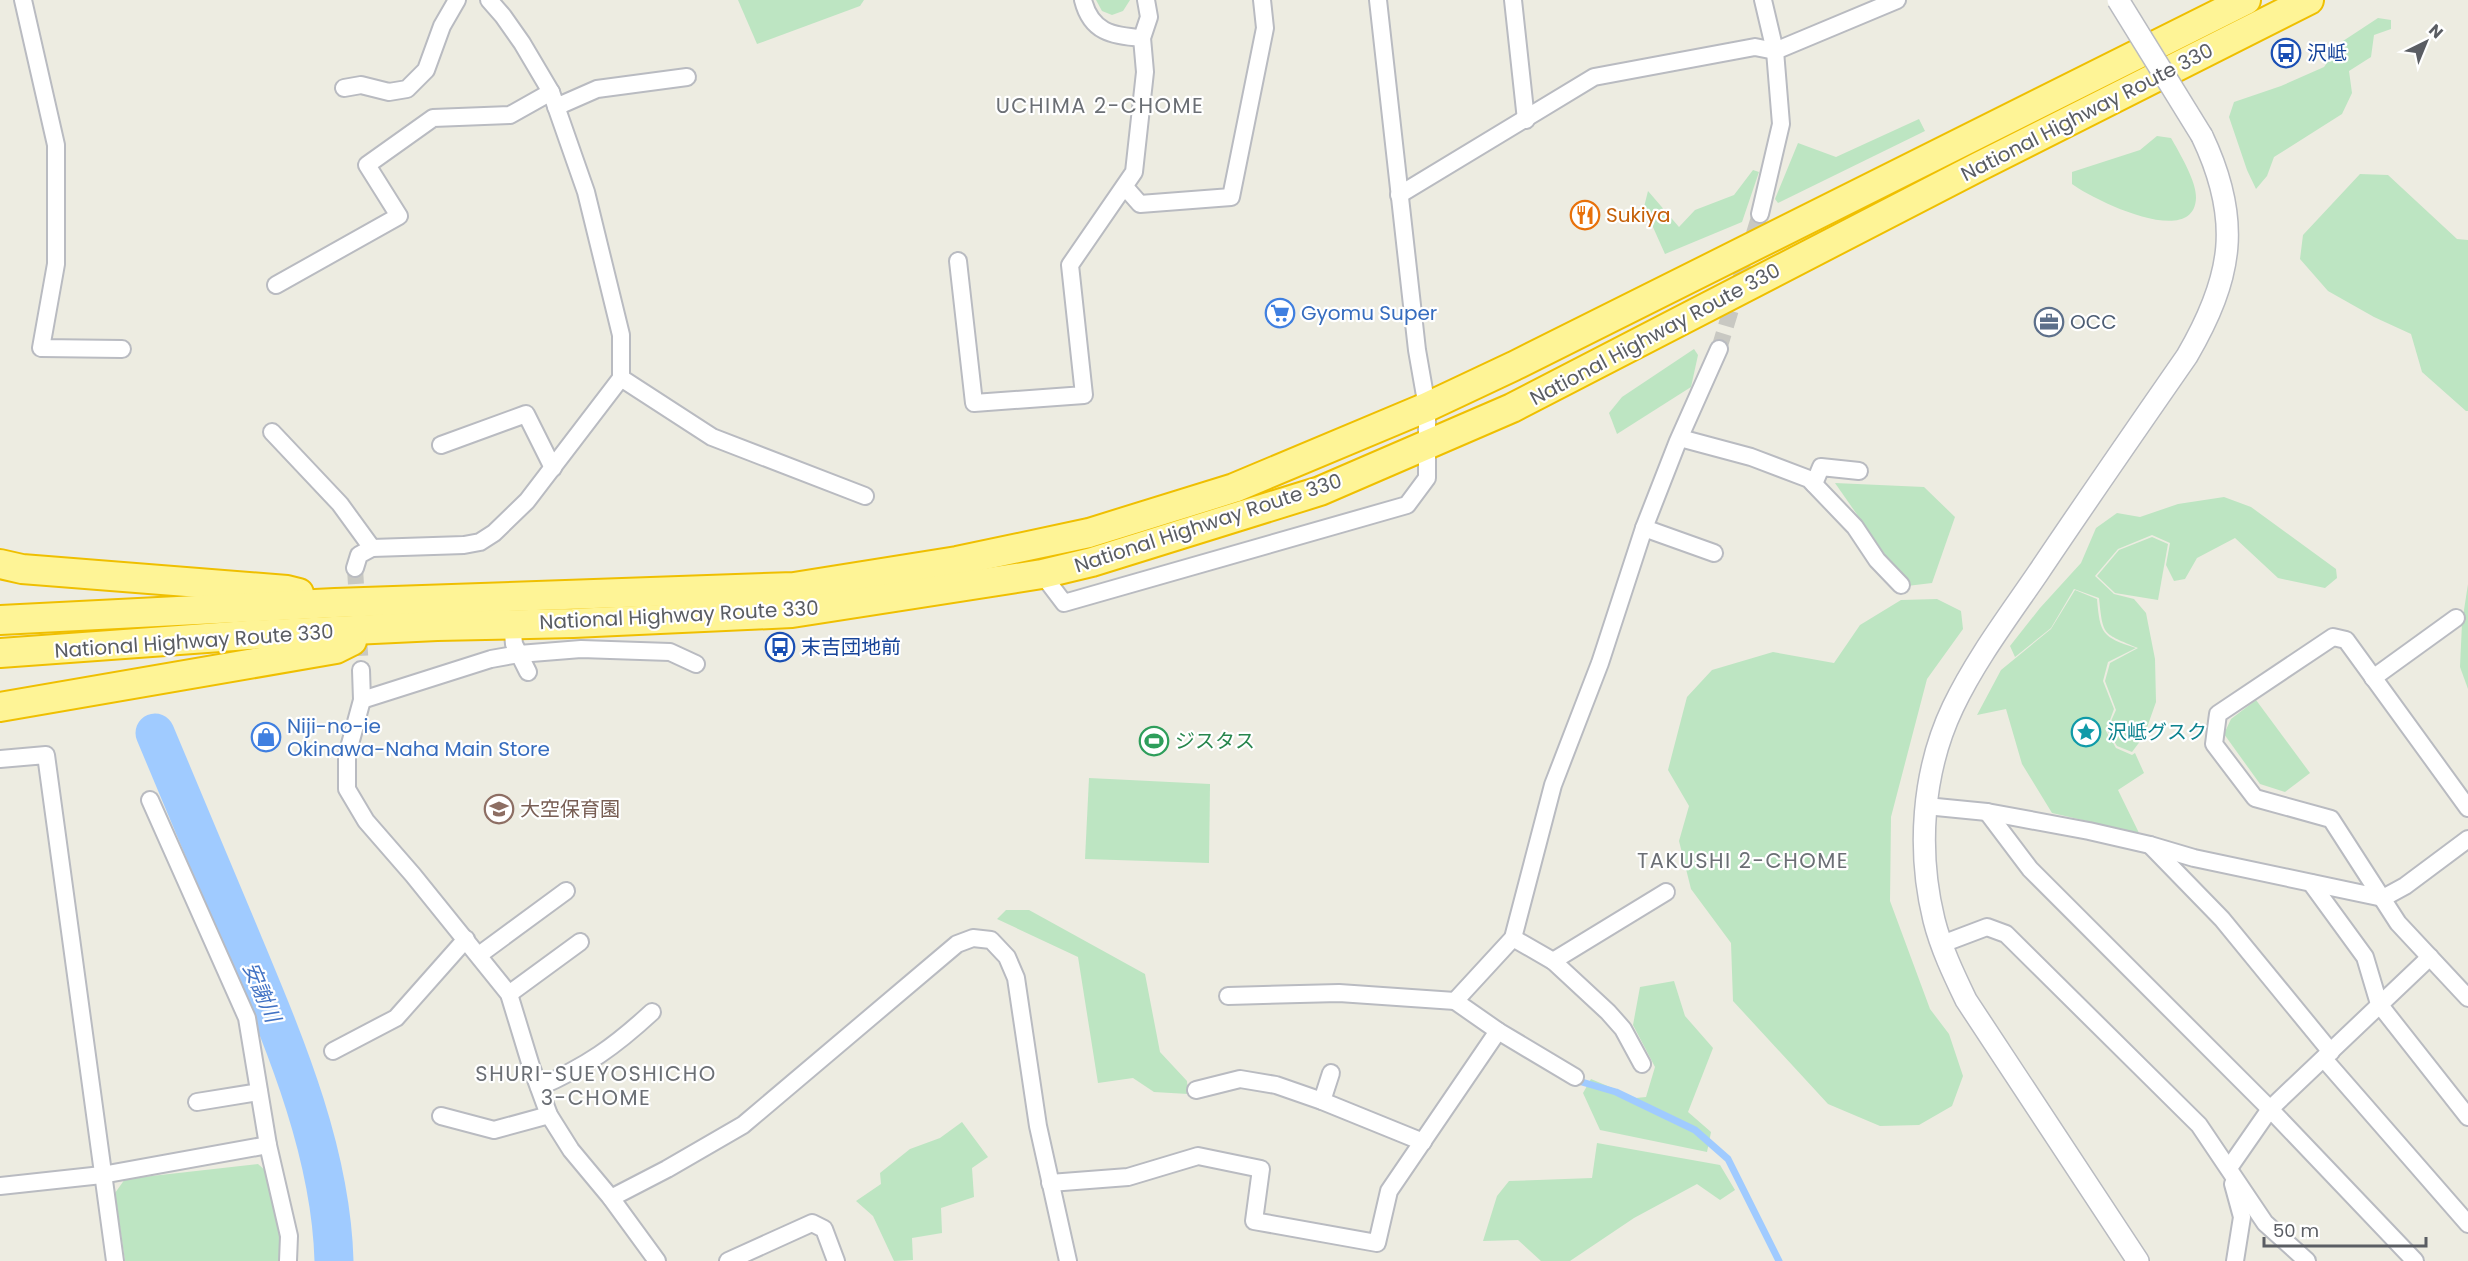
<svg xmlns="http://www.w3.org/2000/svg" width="2468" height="1261" viewBox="0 0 2468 1261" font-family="Poppins,'Noto Sans JP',sans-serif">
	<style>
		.green { fill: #bde5c2 }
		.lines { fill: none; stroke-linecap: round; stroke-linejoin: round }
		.stream { stroke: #a0cbff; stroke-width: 7 }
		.river { stroke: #a0cbff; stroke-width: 39 }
		.minor-tunnel { stroke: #c8c8c2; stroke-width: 16; stroke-dasharray: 16 8; stroke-linecap: butt }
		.minor-casing { stroke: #b9bbc1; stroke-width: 20 }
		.tertiary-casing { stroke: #b9bbc1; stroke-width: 24 }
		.trunk-casing { stroke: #efbf00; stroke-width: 32 }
		.minor { stroke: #fff; stroke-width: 16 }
		.tertiary { stroke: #fff; stroke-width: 21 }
		.trunk { stroke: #fef496; stroke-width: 28 }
		.tertiary-bridge-casing { stroke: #b9bbc1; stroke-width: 24; stroke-linecap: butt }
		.tertiary-bridge { stroke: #fff; stroke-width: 21 }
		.labels { text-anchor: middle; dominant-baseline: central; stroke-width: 4.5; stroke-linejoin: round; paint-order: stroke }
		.transit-label { font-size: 20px; fill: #164399; stroke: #fff; text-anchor: start }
		.street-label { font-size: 20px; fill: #5a5d63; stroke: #fff }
		.food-label { font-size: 20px; fill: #c56008; stroke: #fff; text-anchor: start }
		.shop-label { font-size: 20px; fill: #366cbe; stroke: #fff; text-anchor: start }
		.service-label { font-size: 20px; fill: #4e5e75; stroke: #fff; text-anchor: start }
		.culture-label { font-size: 20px; fill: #0d838f; stroke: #fff; text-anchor: start }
		.leisure-label { font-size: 20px; fill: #27864d; stroke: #fff; text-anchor: start }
		.education-label { font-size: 20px; fill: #785e54; stroke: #fff; text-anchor: start }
		.neighbourhood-label { font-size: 21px; letter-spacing: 1.5px; fill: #6b6f75; stroke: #fff }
		.water-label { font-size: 21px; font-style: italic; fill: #4172c4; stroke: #fff }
	</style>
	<rect width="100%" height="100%" fill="#edece1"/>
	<!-- green -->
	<g class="green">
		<path d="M 738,0 L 864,0 L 860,6 L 757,44 Z"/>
		<path d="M 1096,0 L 1130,0 L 1123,11 L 1112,15 L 1102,11 Z"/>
		<path d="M 2378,18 L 2391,20 L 2391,29 L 2374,35 L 2371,57 L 2349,71 L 2352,93 L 2342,114 L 2274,157 L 2267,176 L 2256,189 L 2247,170 L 2229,117 L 2234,102 L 2281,86 L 2324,67 L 2343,41 Z"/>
		<path d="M 1919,119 L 1925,131 L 1778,203 L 1775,199 L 1798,143 L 1836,157 Z"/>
		<path d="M 2157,136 L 2171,138 C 2179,152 2197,182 2196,198 C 2194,250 2092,199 2072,184 L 2072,172 L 2140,150 Z"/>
		<path d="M 1753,170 L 1759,172 L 1742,222 L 1665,254 L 1644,207 L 1648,191 L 1679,227 L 1695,210 L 1734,195 Z"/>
		<path d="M 2360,174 L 2388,175 L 2457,239 L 2468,240 L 2468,411 L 2466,411 L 2422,372 L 2411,334 L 2374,317 L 2328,291 L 2300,259 L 2303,235 Z"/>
		<path d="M 1694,349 L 1698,355 L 1691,387 L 1617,434 L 1609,413 L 1622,397 Z"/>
		<path d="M 1835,483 L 1924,487 L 1955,517 L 1932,583 L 1907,586 Z"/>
		<path d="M 2224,497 L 2251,507 L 2336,569 L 2337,578 L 2325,588 L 2278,578 L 2235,538 L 2197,558 L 2185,579 L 2174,581 L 2166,565 L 2170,543 L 2152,535 L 2118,549 L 2095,576 L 2114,594 L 2134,599 L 2146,613 L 2155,659 L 2156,702 L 2144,736 L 2132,752 L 2117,746 L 2107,730 L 2116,710 L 2105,681 L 2110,663 L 2138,648 C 2103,633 2103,637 2099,598 L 2074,589 L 2051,628 L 2015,657 L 2010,646 L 2040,608 L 2081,563 L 2096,528 L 2117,513 L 2140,517 L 2178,504 Z"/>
		<path d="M 2152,537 L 2168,544 L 2158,600 L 2115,593 L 2097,576 L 2119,550 Z"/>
		<path d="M 2468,584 L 2468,689 L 2460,667 L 2462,623 Z"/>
		<path d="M 2075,590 L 2097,599 C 2100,634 2102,637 2136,648 L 2108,662 L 2103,681 L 2114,709 L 2106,731 L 2116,748 L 2132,755 L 2135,753 L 2144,773 L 2118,790 L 2139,833 L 2052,813 L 2022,764 L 2006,709 L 1977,715 L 2001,670 L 2051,629 Z"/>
		<path d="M 1937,599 L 1961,611 L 1963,629 L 1927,679 L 1891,817 L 1890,901 L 1930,1009 L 1949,1034 L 1963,1076 L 1952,1106 L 1919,1125 L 1880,1126 L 1828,1104 L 1733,1001 L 1731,943 L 1691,889 L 1679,841 L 1689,806 L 1668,770 L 1687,697 L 1712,670 L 1773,652 L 1834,663 L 1860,625 L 1901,600 Z"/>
		<path d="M 2256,700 L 2310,773 L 2285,792 L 2260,784 L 2224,734 L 2231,719 Z"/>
		<path d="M 1089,778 L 1210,784 L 1209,863 L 1085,859 Z"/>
		<path d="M 1006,910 L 1029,910 L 1145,974 L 1160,1052 L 1187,1081 L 1188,1094 L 1154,1092 L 1133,1078 L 1098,1083 L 1078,957 L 997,919 Z"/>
		<path d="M 1674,981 L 1685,1016 L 1713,1048 L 1688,1112 L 1711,1132 L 1707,1152 L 1600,1130 L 1583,1093 L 1591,1079 L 1636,1098 L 1646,1097 L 1655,1067 L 1633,1025 L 1640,987 Z"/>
		<path d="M 962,1122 L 988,1157 L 972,1168 L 974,1197 L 941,1208 L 942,1233 L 912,1238 L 913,1260 L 894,1261 L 873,1216 L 856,1201 L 881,1184 L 880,1173 L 910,1149 L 940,1138 Z"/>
		<path d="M 1597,1143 L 1720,1165 L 1735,1190 L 1720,1200 L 1697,1184 L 1634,1218 L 1570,1261 L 1541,1261 L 1518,1240 L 1483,1241 L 1497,1196 L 1509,1181 L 1592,1178 Z"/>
		<path d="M 258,1164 L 266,1171 L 279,1233 L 279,1261 L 125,1261 L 115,1193 L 125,1179 Z"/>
	</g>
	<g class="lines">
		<!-- stream -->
		<path class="stream" d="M 1575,1080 L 1616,1092 L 1695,1130 L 1728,1159 L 1779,1261"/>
		<!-- river -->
		<path class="river" d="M 155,733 C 184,803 214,873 243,943 C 285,1044 331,1151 334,1261"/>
		<!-- minor-tunnel -->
		<g class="minor-tunnel">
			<path d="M 1719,349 L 1760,214"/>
			<path d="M 355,568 L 361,670"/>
		</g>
		<!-- minor casing -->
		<g class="minor-casing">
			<g id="minor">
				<path d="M 23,0 L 56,145 L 56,264 L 41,348 L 122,349"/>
				<path d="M 1083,0 C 1091,32 1112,36 1142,38"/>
				<path d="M 1513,0 L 1526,120"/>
				<path d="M 344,88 L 361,85 L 389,92 L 407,89 L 426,70 L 442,26 L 457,0"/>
				<path d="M 556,107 L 597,89 L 687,77"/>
				<path d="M 1125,187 L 1140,204 L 1231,197 L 1265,28 L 1262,0"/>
				<path d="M 1399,195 L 1594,77 L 1755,47 L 1775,51 L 1897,0"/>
				<path d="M 1760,214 L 1781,124 L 1775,51 L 1763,0"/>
				<path d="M 958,261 L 974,403 L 1084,395 L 1070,265 L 1134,172 L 1145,72 L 1142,38 L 1149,17 L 1146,0"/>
				<path d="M 276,285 L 399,216 L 367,165 L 433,118 L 510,115 L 551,92"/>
				<path d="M 621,378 L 712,437 L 865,496"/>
				<path d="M 272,432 L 340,504 L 372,548"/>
				<path d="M 1680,438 L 1751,457 L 1809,479 L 1855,527 L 1877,560 L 1901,585"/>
				<path d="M 441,445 L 526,414 L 553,468"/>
				<path d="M 1814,484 L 1821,467 L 1859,471"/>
				<path d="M 1644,528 L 1714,553"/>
				<path d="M 355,568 L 359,555 L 372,548 L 464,545 L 480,542 L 494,533 L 527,501 L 621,378 L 621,335 L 586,192 L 551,92 L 522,43 L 503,16 L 489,0"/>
				<path d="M 1042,574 L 1064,603 L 1407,505 L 1427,478 L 1427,407 L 1417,350 L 1378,0"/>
				<path d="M 512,623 L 514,644 L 528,672"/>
				<path d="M 361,670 L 362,700 L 347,755 L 347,789 L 366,821 L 413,875 L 509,994 L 531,1066 L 549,1115 L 571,1150 L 611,1198 L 657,1261"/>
				<path d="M 2373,678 L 2456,618"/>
				<path d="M 362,700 L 491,659 L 519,654 L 581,649 L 670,652 L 696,664"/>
				<path d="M 0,759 L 46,755 L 115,1261"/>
				<path d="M 150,800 L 247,1018 L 268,1145 L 289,1236 L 288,1261"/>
				<path d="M 1926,806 L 1987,812 L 2089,831 L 2150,845 L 2194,858 L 2383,898 L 2405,886 L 2468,839"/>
				<path d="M 2468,808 L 2346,640 L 2333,637 L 2218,714 L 2214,744 L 2255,798 L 2331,819 L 2398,923 L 2468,998"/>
				<path d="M 1987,812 L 2030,869 L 2270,1109 L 2415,1261"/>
				<path d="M 2150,845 L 2222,919 L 2331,1052"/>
				<path d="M 2311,883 L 2365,957 L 2379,1004 L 2468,1117"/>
				<path d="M 1513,938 L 1553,961 L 1608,1012 L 1623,1029 L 1642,1064"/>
				<path d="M 1942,944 L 1987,927 L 2006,934 L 2199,1125 L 2265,1223 L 2307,1261"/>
				<path d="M 479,955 L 566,891"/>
				<path d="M 1553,961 L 1666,892"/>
				<path d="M 509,994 L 580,942"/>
				<path d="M 1228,996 L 1339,993 L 1455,1001"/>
				<path d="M 1498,1031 L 1575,1077"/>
				<path d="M 333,1051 L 396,1018 L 466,939"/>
				<path d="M 2324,1059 L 2468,1224"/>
				<path d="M 539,1087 C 587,1066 614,1047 652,1012"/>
				<path d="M 1196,1090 L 1240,1079 L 1276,1085 L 1322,1101 L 1423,1142"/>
				<path d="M 1322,1101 L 1331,1073"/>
				<path d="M 197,1102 L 259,1092"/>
				<path d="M 441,1116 L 494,1130 L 549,1115"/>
				<path d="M 2229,1168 L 2270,1109 L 2430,957"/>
				<path d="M 1050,1183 L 1128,1177 L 1198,1156 L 1261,1169 L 1254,1221 L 1377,1243 L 1389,1191 L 1498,1031 L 1455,1001 L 1513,938 L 1553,785 L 1600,663 L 1644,528 L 1678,441 L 1719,349"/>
				<path d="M 2233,1184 L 2242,1217 L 2235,1261"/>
				<path d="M 0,1186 L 102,1175 L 268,1145"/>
				<path d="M 611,1198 L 667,1169 L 743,1125 L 957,944 L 973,938 L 991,940 L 1007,957 L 1016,978 L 1038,1126 L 1068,1261"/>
				<path d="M 728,1261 L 812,1223 L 824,1229 L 836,1261"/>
			</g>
		</g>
		<!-- tertiary casing -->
		<g class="tertiary-casing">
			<path id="tertiary" d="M 2138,1261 L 1966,1000 C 1954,975 1941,948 1934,920 C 1917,851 1922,772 1953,707 C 1976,659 2008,617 2038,573 C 2087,500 2137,428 2187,356 C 2233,277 2242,220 2202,136"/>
		</g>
		<!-- trunk casing -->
		<g class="trunk-casing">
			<g id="trunk">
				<path d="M 0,564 L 22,569 L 287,590 L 299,593"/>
				<path d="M 0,620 L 335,603 L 794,587 L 957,561 L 1089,533 L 1234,488 L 1427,407 L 1514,366 L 2246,0"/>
				<path d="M 0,653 L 248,635 L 437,626 L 573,623 L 792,613 L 1042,574 L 1092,562 L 1320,491 L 1512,408 L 1978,167 L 2309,0"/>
				<path d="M 0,707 L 336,649 L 352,641"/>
			</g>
		</g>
		<!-- minor -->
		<use href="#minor" class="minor"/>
		<!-- tertiary -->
		<use href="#tertiary" class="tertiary"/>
		<!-- trunk -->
		<use href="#trunk" class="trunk"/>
		<!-- tertiary-bridge casing -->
		<g class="tertiary-bridge-casing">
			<path id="tertiary-bridge" d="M 2118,0 L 2202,136"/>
		</g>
		<!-- tertiary-bridge -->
		<use href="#tertiary-bridge" class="tertiary-bridge"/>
	</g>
	<!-- icons -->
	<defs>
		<g id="bus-ring" transform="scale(1.5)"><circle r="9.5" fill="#fff" stroke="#1a4fb4" stroke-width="1.5"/><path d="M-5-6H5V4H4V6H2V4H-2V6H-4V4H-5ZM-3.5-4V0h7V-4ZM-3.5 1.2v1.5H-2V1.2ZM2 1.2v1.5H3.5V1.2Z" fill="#1a4fb4"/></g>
		<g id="restaurant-ring" transform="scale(1.5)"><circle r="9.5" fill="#fff" stroke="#e8710a" stroke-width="1.5"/><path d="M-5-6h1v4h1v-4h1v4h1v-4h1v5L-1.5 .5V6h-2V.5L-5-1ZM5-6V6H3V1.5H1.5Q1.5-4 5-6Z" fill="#e8710a"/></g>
		<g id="supermarket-ring" transform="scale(1.5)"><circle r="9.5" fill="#fff" stroke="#3f7fe0" stroke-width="1.5"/><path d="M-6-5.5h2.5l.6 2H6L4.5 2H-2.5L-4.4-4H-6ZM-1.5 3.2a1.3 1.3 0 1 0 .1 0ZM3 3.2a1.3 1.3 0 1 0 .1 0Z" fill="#3f7fe0"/></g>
		<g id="office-ring" transform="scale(1.5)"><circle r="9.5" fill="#fff" stroke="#5c6f8a" stroke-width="1.5"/><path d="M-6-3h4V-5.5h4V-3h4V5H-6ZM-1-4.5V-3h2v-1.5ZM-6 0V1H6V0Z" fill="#5c6f8a"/></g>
		<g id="sight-ring" transform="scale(1.5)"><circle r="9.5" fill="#fff" stroke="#0f9aa8" stroke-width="1.5"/><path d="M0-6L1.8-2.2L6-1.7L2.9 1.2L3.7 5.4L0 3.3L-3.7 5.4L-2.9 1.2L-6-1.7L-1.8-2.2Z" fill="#0f9aa8"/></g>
		<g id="shop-ring" transform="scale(1.5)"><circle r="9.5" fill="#fff" stroke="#3f7fe0" stroke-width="1.5"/><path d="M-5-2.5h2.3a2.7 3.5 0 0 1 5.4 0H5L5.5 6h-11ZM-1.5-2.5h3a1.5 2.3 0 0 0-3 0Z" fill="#3f7fe0"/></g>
		<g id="stadium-ring" transform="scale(1.5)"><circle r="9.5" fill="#fff" stroke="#2e9e5b" stroke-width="1.5"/><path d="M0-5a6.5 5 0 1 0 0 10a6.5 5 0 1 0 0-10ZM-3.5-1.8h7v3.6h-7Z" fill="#2e9e5b"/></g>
		<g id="school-ring" transform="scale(1.5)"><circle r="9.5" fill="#fff" stroke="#8d6e63" stroke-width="1.5"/><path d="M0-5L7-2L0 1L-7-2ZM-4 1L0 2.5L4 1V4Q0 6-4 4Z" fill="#8d6e63"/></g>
	</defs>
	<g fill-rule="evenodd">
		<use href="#bus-ring" x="2286" y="53"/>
		<use href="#restaurant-ring" x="1585" y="215"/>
		<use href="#supermarket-ring" x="1280" y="313"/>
		<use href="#office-ring" x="2049" y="322"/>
		<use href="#bus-ring" x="780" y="647"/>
		<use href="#sight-ring" x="2086" y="732"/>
		<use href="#shop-ring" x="266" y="737"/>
		<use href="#stadium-ring" x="1154" y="741"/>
		<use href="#school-ring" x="499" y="809"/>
	</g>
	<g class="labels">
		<!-- transit labels -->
		<g class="transit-label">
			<text x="2307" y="53">沢岻</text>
			<text x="801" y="647">末吉団地前</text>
		</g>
		<!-- street labels -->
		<g class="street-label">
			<text transform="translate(2087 112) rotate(-27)">National Highway Route 330</text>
			<text transform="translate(1655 334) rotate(-28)">National Highway Route 330</text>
			<text transform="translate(1208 523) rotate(-18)">National Highway Route 330</text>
			<text transform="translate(679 615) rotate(-3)">National Highway Route 330</text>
			<text transform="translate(194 641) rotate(-4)">National Highway Route 330</text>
		</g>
		<!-- food labels -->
		<g class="food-label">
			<text x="1606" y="215">Sukiya</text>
		</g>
		<!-- shop labels -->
		<g class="shop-label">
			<text x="1301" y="313">Gyomu Super</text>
			<text x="287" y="726">Niji-no-ie<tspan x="287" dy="23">Okinawa-Naha Main Store</tspan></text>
		</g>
		<!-- service labels -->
		<g class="service-label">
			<text x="2070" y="322">OCC</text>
		</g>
		<!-- culture labels -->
		<g class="culture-label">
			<text x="2107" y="732">沢岻グスク</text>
		</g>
		<!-- leisure labels -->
		<g class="leisure-label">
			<text x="1175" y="741">ジスタス</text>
		</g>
		<!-- education labels -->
		<g class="education-label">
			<text x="520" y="809">大空保育園</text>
		</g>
		<!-- neighbourhood labels -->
		<g class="neighbourhood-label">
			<text x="1100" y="105">UCHIMA 2-CHOME</text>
			<text x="1743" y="860">TAKUSHI 2-CHOME</text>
			<text x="596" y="1073">SHURI-SUEYOSHICHO<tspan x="596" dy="24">3-CHOME</tspan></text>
		</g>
		<!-- water labels -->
		<g class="water-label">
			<text transform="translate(262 992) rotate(67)">安謝川</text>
		</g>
	</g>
	<!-- north arrow -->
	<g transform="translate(2426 42) rotate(43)" stroke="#ffffff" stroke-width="4.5" paint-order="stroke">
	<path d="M0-4.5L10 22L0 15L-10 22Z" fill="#5a5d63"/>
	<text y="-9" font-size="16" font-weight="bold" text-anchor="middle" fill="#5a5d63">N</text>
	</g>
	<!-- scale -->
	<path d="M2264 1237v9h162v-9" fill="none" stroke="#5a5d63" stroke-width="3"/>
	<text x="2273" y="1237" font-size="18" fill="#5a5d63" stroke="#ffffff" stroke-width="4.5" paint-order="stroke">50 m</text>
</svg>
